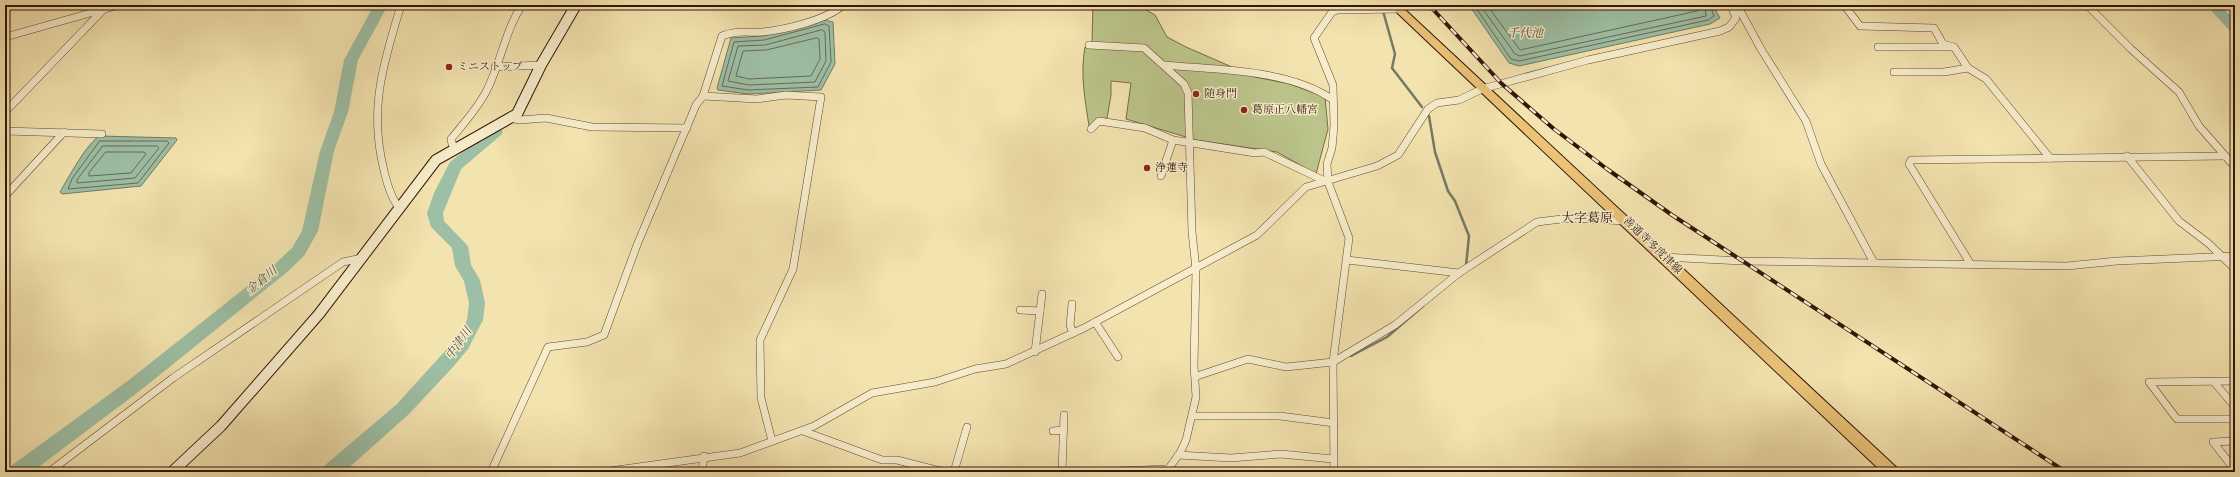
<svg xmlns="http://www.w3.org/2000/svg" width="2240" height="477" viewBox="0 0 2240 477" font-family="Vollkorn,'Noto Serif JP',serif">
	<style>
		.green { fill: #bbc48a; stroke: #776c48 }
		.water { fill: #9dbfa5; stroke: #737b65 }
		.lines { fill: none; stroke-linecap: round; stroke-linejoin: round }
		.shore { stroke: #686a56; stroke-width: 1 }
		.stream { stroke: #737b65; stroke-width: 2.5 }
		.river { fill: #9dbfa5; fill-rule: evenodd }
		.street-casing { stroke: #634830; stroke-width: 8 }
		.secondary-casing { stroke: #331506; stroke-width: 12 }
		.primary-casing { stroke: #331506; stroke-width: 2 }
		.street { stroke: #f7edcb; stroke-width: 7 }
		.secondary { stroke: #f7edcb; stroke-width: 10 }
		.primary { fill: #eac278; fill-rule: evenodd }
		.rail-casing { stroke: #331506; stroke-width: 4 }
		.rail { stroke: #f7edcb; stroke-width: 2.5; stroke-dasharray: 8; stroke-linecap: butt }
		.poi-dot { fill: #8f2418; stroke: #f7edcb; stroke-width: 1.5 }
		.labels { text-anchor: middle; dominant-baseline: central; stroke-width: 3; stroke-linejoin: round; paint-order: stroke }
		.poi-label { font-size: 11px; fill: #331506; stroke: #f7edcb; text-anchor: start }
		.street-label { font-size: 11px; fill: #331506; stroke: #f7edcb }
		.water-label { font-size: 12px; font-style: italic; fill: #58503e; stroke: #f7edcb }
		.quarter-label { font-size: 13px; fill: #331506; stroke: #f7edcb }
	</style>
	<rect width="100%" height="100%" fill="#f3e3af"/>
	<filter id="stains"><feTurbulence type="fractalNoise" baseFrequency=".005" numOctaves="4"/><feColorMatrix values="0 0 0 0 .2 0 0 0 0 .09 0 0 0 0 .02 0 0 0 .5 -.17"/></filter>
	<radialGradient id="worn" r=".72"><stop offset=".6" stop-color="#630" stop-opacity="0"/><stop offset="1" stop-color="#630" stop-opacity=".3"/></radialGradient>
	<!-- green -->
	<path class="green" d="M 1093,5 L 1139,6 L 1155,15 L 1167,37 L 1186,47 L 1255,77 L 1290,84 L 1325,97 L 1328,129 L 1316,174 L 1277,152 L 1196,140 L 1126,119 L 1131,83 L 1111,81 L 1111,95 L 1107,118 L 1097,120 L 1089,126 C 1085,99 1080,74 1085,47 L 1135,49 L 1092,43 Z"/>
	<!-- water -->
	<g class="water">
		<path d="M 1469,5 L 1713,5 L 1720,18 L 1710,24 L 1519,66 L 1509,63 Z"/>
		<path d="M 825,20 L 833,22 L 835,64 L 821,90 L 748,94 L 718,90 L 717,88 L 731,38 L 763,36 Z"/>
		<path d="M 100,136 L 176,138 L 177,140 L 141,186 L 62,194 L 60,192 C 67,180 88,141 100,136 Z"/>
	</g>
	<g class="lines">
		<!-- shore -->
		<g class="shore">
			<path d="M 1474,5 L 1511,59 L 1519,61 L 1708,20 L 1714,16 L 1710,5"/>
			<path d="M 1480,5 L 1515,54 L 1520,56 L 1706,16 L 1705,5"/>
			<path d="M 1487,5 L 1520,50 L 1697,11 L 1699,5"/>
			<path d="M 825,24 L 829,26 L 831,62 L 818,87 L 748,90 L 722,86 L 734,42 L 764,40 Z"/>
			<path d="M 822,30 L 825,32 L 826,61 L 815,82 L 749,85 L 728,81 L 738,46 L 765,45 Z"/>
			<path d="M 817,38 L 819,39 L 820,59 L 811,76 L 749,79 L 736,76 L 743,51 L 766,50 Z"/>
			<path d="M 100,141 L 167,141 L 169,143 L 138,183 L 68,189 L 72,179 Z"/>
			<path d="M 103,146 L 157,146 L 159,148 L 135,178 L 77,183 L 77,180 Z"/>
			<path d="M 106,152 L 144,152 L 146,154 L 131,173 L 89,176 L 89,173 Z"/>
		</g>
		<!-- stream -->
		<g class="stream">
			<path d="M 1383,11 L 1395,54 L 1392,68 L 1422,107"/>
			<path d="M 1429,116 L 1435,152 L 1448,191 L 1455,201 L 1469,236 L 1466,266"/>
			<path d="M 1351,356 L 1387,337 L 1423,306"/>
		</g>
		<!-- river -->
		<g class="river">
			<path d="M 374,5 L 388,5 L 358,60 L 348,112 L 334,151 L 318,231 L 304,256 L 286,273 L 141,390 L 32,472 L 9,472 L 11,466 L 129,380 L 274,265 L 292,248 L 302,231 L 320,151 L 334,112 L 344,60 Z"/>
			<path d="M 2206,5 L 2220,5 L 2235,20 L 2235,32 L 2230,31 Z"/>
			<path d="M 496,127 L 501,129 L 503,132 L 501,135 L 461,169 L 443,213 L 444,221 L 468,246 L 471,265 L 480,280 L 485,303 L 483,320 L 468,349 L 453,367 L 409,414 L 344,472 L 322,472 L 324,466 L 397,404 L 456,339 L 467,320 L 469,303 L 464,281 L 455,266 L 452,248 L 431,227 L 427,213 L 434,193 L 450,162 L 491,129 Z"/>
		</g>
		<!-- street casing -->
		<g class="street-casing">
			<g id="street">
				<path d="M 1737,5 L 1761,49 L 1806,121 L 1821,164 L 1873,261"/>
				<path d="M 1844,5 L 1860,26 L 1934,28 L 1943,44 L 1954,47 L 1968,68 L 1986,79 L 2050,158"/>
				<path d="M 2087,5 L 2131,49 L 2179,92 L 2199,126 L 2235,167"/>
				<path d="M 5,37 L 119,5"/>
				<path d="M 1089,45 L 1144,48 L 1184,84 L 1188,93 L 1192,232 L 1196,269 L 1194,365 L 1196,397 L 1186,440 L 1180,453 L 1166,472"/>
				<path d="M 1878,47 L 1948,47"/>
				<path d="M 1164,65 C 1216,70 1290,69 1333,100"/>
				<path d="M 495,67 L 541,65"/>
				<path d="M 1894,72 L 1944,72 L 1968,68"/>
				<path d="M 703,96 L 757,99 L 786,95 L 821,97 L 793,269 L 760,340 L 761,398 L 772,441"/>
				<path d="M 5,112 L 103,10"/>
				<path d="M 511,118 L 519,120 L 546,118 L 592,127 L 687,128"/>
				<path d="M 1091,129 L 1099,121 L 1145,128 L 1173,140 L 1255,153 L 1264,152 L 1327,182"/>
				<path d="M 5,131 L 102,134"/>
				<path d="M 456,147 L 452,144 L 451,139 C 464,123 478,108 487,90 C 501,62 505,31 522,5"/>
				<path d="M 2127,156 L 2179,221 L 2208,243 L 2235,269"/>
				<path d="M 1161,176 L 1173,140"/>
				<path d="M 5,196 L 64,132"/>
				<path d="M 399,208 C 390,196 386,181 383,166 C 369,107 384,61 401,5"/>
				<path d="M 1663,257 L 1742,261 L 2067,266 L 2117,261 L 2235,256"/>
				<path d="M 1347,260 L 1459,273"/>
				<path d="M 1970,263 L 1909,164 L 1911,160 L 2224,156"/>
				<path d="M 1072,304 L 1070,325 L 1073,333"/>
				<path d="M 1020,310 L 1040,311"/>
				<path d="M 1095,322 L 1118,357"/>
				<path d="M 1035,352 L 1042,294"/>
				<path d="M 1197,376 L 1248,359 L 1286,367 L 1333,362 L 1395,325 L 1459,273 L 1537,222 L 1570,218 L 1626,221"/>
				<path d="M 2235,381 L 2149,382 L 2177,419 L 2235,419"/>
				<path d="M 2214,382 L 2235,407"/>
				<path d="M 1193,416 L 1280,416 L 1334,423"/>
				<path d="M 803,431 L 882,460 L 897,460 L 944,472"/>
				<path d="M 1053,431 L 1063,430"/>
				<path d="M 2235,441 L 2213,442 L 2235,470"/>
				<path d="M 1178,455 L 1231,458 L 1281,454 L 1333,459"/>
				<path d="M 49,472 L 173,378 L 343,262 L 362,258"/>
				<path d="M 491,472 L 548,347 L 587,342 L 604,335 L 637,245 L 696,105 L 703,96 L 722,36 C 735,30 748,33 762,32 C 784,30 827,20 843,5"/>
				<path d="M 602,472 L 740,453 L 814,426 L 872,393 L 935,382 L 975,369 L 1006,364 L 1084,328 L 1257,235 L 1306,187 L 1377,166 L 1398,155 L 1428,109 L 1437,103 L 1459,100 L 1482,89 L 1588,60 L 1720,31 L 1729,27 L 1736,18 L 1731,5"/>
				<path d="M 702,472 L 704,456"/>
				<path d="M 954,472 L 967,427"/>
				<path d="M 1062,472 L 1064,415"/>
				<path d="M 1093,472 L 1166,469"/>
				<path d="M 1334,472 L 1333,362 L 1349,238 L 1328,182 L 1327,164 L 1332,148 L 1334,126 L 1333,85 L 1314,38 L 1332,12 L 1337,10 L 1398,9"/>
			</g>
		</g>
		<!-- secondary casing -->
		<g class="secondary-casing">
			<path id="secondary" d="M 172,472 L 221,426 L 319,314 L 436,160 L 517,114 L 541,65 L 576,5"/>
		</g>
		<!-- primary casing -->
		<g class="primary-casing">
			<path id="primary" d="M 1389,5 L 1400,5 L 1897,468 L 1899,472 L 1882,472 Z"/>
		</g>
		<!-- street -->
		<use href="#street" class="street"/>
		<!-- secondary -->
		<use href="#secondary" class="secondary"/>
		<!-- primary -->
		<use href="#primary" class="primary"/>
		<!-- rail casing -->
		<g class="rail-casing">
			<path id="rail" d="M 1429,5 L 1502,84 L 1554,129 L 1607,169 L 1672,215 L 2066,472"/>
		</g>
		<!-- rail -->
		<use href="#rail" class="rail"/>
	</g>
	<!-- markers -->
	<g class="poi-dot">
		<circle cx="449" cy="67" r="4"/>
		<circle cx="1196" cy="94" r="4"/>
		<circle cx="1244" cy="110" r="4"/>
		<circle cx="1147" cy="168" r="4"/>
	</g>
	<g class="labels">
		<!-- poi labels -->
		<g class="poi-label">
			<text x="457" y="67">ミニストップ</text>
			<text x="1204" y="94">随身門</text>
			<text x="1252" y="110">葛原正八幡宮</text>
			<text x="1155" y="168">浄蓮寺</text>
		</g>
		<!-- street labels -->
		<g class="street-label">
			<text transform="translate(1652 246) rotate(44)">善通寺多度津線</text>
		</g>
		<!-- water labels -->
		<g class="water-label">
			<text x="1525" y="34">千代池</text>
			<text transform="translate(262 281) rotate(-39)">金倉川</text>
			<text transform="translate(459 344) rotate(-55)">中津川</text>
		</g>
		<!-- quarter labels -->
		<g class="quarter-label">
			<text x="1587" y="219">大字葛原</text>
		</g>
	</g>
	<!-- margin -->
	<rect width="2240" height="477" fill="none" stroke="#f3e3af" stroke-width="20"/>
	<rect x="6" y="6" width="2228" height="465" fill="none" stroke="#331506" stroke-width="2"/>
	<rect x="10" y="10" width="2220" height="457" fill="none" stroke="#331506"/>
	<rect width="100%" height="100%" filter="url(#stains)"/>
	<rect width="100%" height="100%" fill="url(#worn)"/>
</svg>
